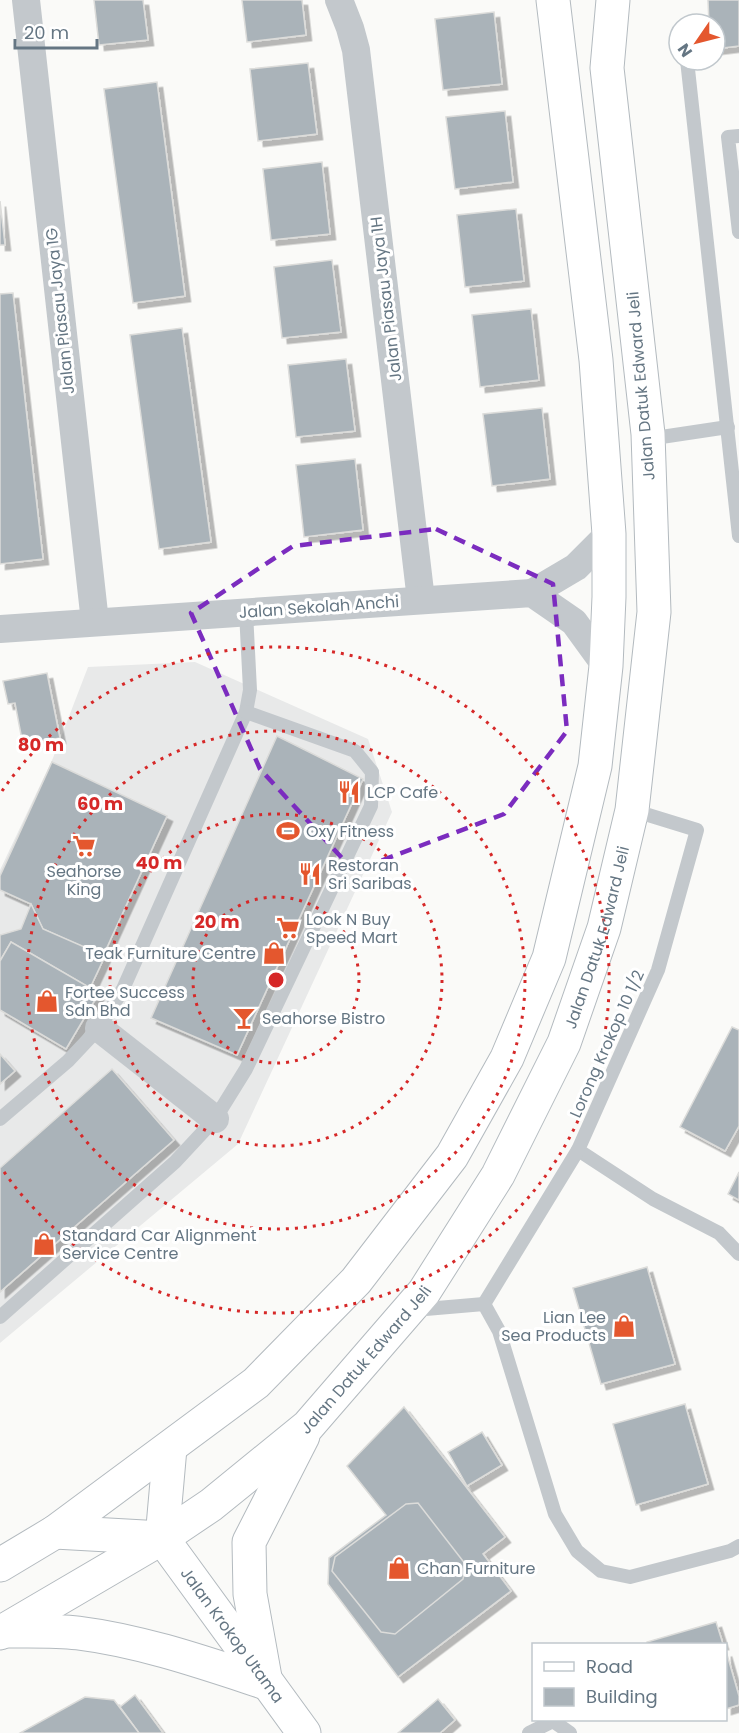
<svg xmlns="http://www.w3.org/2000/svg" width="739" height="1733" viewBox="0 0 739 1733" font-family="Poppins,sans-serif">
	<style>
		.built { fill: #e8e9e9 }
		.building { fill: #aab3b9; stroke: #dcdcda; stroke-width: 1.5; filter: url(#shadow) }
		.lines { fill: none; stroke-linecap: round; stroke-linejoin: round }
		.secondary-casing { stroke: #b3babf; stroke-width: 35 }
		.lane { stroke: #c3c8cc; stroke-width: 14 }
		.street { stroke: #c3c8cc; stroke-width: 28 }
		.secondary { stroke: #fff; stroke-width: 33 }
		.marked { fill: none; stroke: #7b2cbf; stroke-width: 4.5; stroke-dasharray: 12 8; stroke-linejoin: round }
		.ring { fill: none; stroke: #d62828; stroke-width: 3; stroke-dasharray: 3 6 }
		.labels { text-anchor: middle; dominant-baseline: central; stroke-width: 6; stroke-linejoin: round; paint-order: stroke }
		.street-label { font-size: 16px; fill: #657683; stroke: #fff }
		.poi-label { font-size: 16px; fill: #657683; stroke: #fff; text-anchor: start }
		.centre { fill: #d62828; stroke: #fff; stroke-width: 3 }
		.ring-label { font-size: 18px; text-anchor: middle; font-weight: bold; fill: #d62828; stroke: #fff; stroke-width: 6; stroke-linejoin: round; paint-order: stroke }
	</style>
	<defs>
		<filter id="shadow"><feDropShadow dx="5.5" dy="5.5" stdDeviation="0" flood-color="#0004"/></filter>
	</defs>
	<rect width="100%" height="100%" fill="#fafaf8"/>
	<!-- built -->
	<path class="built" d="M 195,662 L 368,739 L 392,812 L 238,1144 L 0,1343 L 0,870 L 53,758 L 88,667 Z"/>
	<!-- building -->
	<g class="building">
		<path d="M 94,0 L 143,0 L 148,40 L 99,45 Z"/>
		<path d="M 242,0 L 302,0 L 306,35 L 247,42 Z"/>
		<path d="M 708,0 L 739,0 L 739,46 L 715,49 L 715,24 L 709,24 Z"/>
		<path d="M 494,12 L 502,84 L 443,90 L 435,19 Z"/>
		<path d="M 308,63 L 317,134 L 258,141 L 250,69 Z"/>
		<path d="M 157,82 L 185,296 L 133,303 L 104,89 Z"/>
		<path d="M 505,111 L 513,182 L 455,189 L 446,117 Z"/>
		<path d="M 322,162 L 330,234 L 271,240 L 263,169 Z"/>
		<path d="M 0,201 L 5,245 L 0,245 Z"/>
		<path d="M 516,209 L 524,281 L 465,287 L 457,215 Z"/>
		<path d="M 332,260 L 341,332 L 282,338 L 274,267 Z"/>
		<path d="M 13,293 L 43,559 L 0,564 L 0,294 Z"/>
		<path d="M 531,309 L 539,380 L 480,387 L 472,315 Z"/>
		<path d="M 182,328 L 211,542 L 159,549 L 130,335 Z"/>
		<path d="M 346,359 L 355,431 L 296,437 L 288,365 Z"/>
		<path d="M 542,408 L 550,479 L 492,486 L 483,414 Z"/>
		<path d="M 355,459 L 363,530 L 304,537 L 296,465 Z"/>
		<path d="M 47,673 L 60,738 L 23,745 L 15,703 L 8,704 L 3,681 Z"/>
		<path d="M 277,736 L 363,779 L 237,1055 L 151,1018 Z"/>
		<path d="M 52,762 L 167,816 L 103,956 L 43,929 L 31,904 L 0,890 L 0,876 Z"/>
		<path d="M 31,904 L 43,929 L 105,956 L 90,988 L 11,942 L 0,961 L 0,935 L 21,929 Z"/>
		<path d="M 11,942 L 99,993 L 66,1049 L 0,1010 L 0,961 Z"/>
		<path d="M 732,1027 L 739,1030 L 739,1126 L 725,1151 L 680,1127 Z"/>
		<path d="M 0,1054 L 15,1071 L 0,1084 Z"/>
		<path d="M 112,1069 L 174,1140 L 0,1292 L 0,1168 Z"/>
		<path d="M 739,1172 L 739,1200 L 728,1194 Z"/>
		<path d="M 647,1267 L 675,1364 L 601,1384 L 573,1288 Z"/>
		<path d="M 685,1404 L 708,1484 L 636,1505 L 613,1424 Z"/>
		<path d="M 404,1407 L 505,1537 L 483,1554 L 511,1591 L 398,1677 L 328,1584 L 329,1558 L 386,1515 L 347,1466 Z"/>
		<path d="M 482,1432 L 502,1465 L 467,1486 L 448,1452 Z"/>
		<path d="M 418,1503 L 466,1565 L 463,1579 L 395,1634 L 381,1632 L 332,1571 L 335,1557 L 406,1504 Z"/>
		<path d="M 716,1622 L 723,1644 L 647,1644 L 647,1642 Z"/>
		<path d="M 726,1651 L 739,1696 L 739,1705 L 726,1709 Z"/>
		<path d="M 135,1695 L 163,1733 L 139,1733 L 120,1707 Z"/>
		<path d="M 85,1697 L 114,1700 L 139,1733 L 20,1733 Z"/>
		<path d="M 438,1699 L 455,1720 L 440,1733 L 398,1733 Z"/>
	</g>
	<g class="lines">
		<!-- secondary casing -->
		<g class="secondary-casing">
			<g id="secondary">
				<path d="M 55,1532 L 162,1538"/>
				<path id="s1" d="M 162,1538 L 304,1733"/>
				<path d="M 162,1538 L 170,1448"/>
				<path d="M 0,1565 L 55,1532 L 256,1383 L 356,1281 L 452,1156 L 507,1058 L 549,958 L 595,766 L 606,666 L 609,597 L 609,534 L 596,360 L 553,0"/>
				<path d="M 4,1631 C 28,1631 54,1630 78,1633 C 142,1641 205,1663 266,1683"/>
				<path id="s2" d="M 0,1633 L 162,1538 L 211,1505 L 308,1426 L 424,1292 L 498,1175 L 564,1043 L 604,928 L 632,810 L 654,612 L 648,434 L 607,68 L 613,0"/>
				<path d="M 266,1683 L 250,1594 L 249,1542 L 303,1436"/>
			</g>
		</g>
		<!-- lane -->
		<g class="lane">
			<path d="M 687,60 L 739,536"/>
			<path d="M 739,136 L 728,137 L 739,232"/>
			<path d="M 648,439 L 728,427"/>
			<path d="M 632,810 L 697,830 L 658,970 L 578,1150 L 653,1199 L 719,1233 L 739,1254"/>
			<path d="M 0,1119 L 68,1061 L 99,1028 L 123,989 L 246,712 L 250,690 L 246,612"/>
			<path d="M 484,1304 L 578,1150"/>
			<path d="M 414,1310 L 484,1304 L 499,1331 L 555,1514 L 577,1551 L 601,1571 L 630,1577 L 730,1551 L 739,1546"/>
			<path d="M 0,1317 L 175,1162 L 215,1119 L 246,1069 L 371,806 L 372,772 L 355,751 L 246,712"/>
			<path d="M 529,1733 L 553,1721 L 570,1733"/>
		</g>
		<!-- street -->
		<g class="street">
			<path d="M 26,0 L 95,622"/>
			<path d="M 339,0 L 350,28 L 356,50 L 421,600"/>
			<path d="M 532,593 L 576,567 L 609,534"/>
			<path d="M 0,629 L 532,593 L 574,622 L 606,666"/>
			<path d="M 99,1028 L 215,1119"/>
		</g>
		<!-- secondary -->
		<use href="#secondary" class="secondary"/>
	</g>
	<!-- marked area -->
	<path class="marked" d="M 436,529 L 553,584 L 567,731 L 504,814 L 354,871 L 260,769 L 191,613 L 293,546 Z"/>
	<!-- distance rings -->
	<g class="ring">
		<circle cx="276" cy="980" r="83"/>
		<circle cx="276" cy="980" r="166"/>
		<circle cx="276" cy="980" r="249"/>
		<path d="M2 791A333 333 0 1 1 2 1169"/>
	</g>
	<!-- icons -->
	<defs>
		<g id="restaurant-bare" transform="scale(1.8)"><path d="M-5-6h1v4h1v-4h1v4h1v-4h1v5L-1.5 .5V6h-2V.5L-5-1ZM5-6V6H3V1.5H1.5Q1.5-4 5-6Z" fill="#e4572e" stroke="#fff" stroke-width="2.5" paint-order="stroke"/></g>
		<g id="stadium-bare" transform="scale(1.8)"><path d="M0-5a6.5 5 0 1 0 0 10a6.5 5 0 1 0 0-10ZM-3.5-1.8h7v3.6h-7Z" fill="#e4572e" stroke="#fff" stroke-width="2.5" paint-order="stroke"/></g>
		<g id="supermarket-bare" transform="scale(1.8)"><path d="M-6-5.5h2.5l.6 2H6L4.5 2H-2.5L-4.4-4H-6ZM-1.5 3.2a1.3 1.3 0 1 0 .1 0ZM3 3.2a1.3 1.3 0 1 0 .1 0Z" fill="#e4572e" stroke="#fff" stroke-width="2.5" paint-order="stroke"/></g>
		<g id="shop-bare" transform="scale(1.8)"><path d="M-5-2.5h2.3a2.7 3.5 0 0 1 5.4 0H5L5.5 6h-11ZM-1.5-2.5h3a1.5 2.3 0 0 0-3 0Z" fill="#e4572e" stroke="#fff" stroke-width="2.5" paint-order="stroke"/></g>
		<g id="bar-bare" transform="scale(1.8)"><path d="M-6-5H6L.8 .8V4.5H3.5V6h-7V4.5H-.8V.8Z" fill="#e4572e" stroke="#fff" stroke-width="2.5" paint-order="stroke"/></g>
	</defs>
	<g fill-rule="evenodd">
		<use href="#restaurant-bare" x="349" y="792"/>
		<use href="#stadium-bare" x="288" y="831"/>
		<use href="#supermarket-bare" x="84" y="846"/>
		<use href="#restaurant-bare" x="310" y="874"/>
		<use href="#supermarket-bare" x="288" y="928"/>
		<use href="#shop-bare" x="274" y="953"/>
		<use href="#shop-bare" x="47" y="1001"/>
		<use href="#bar-bare" x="244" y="1018"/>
		<use href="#shop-bare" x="44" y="1244"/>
		<use href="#shop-bare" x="624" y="1326"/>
		<use href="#shop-bare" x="399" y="1568"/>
	</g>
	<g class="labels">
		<!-- street labels -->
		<g class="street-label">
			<text transform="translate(386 299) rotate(-97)">Jalan Piasau Jaya 1H</text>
			<text transform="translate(60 311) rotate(-96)">Jalan Piasau Jaya 1G</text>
			<text transform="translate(641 386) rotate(-95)">Jalan Datuk Edward Jeli</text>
			<text transform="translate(319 607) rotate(-4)">Jalan Sekolah Anchi</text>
			<text stroke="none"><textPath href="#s2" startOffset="946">Jalan Datuk Edward Jeli</textPath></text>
			<text transform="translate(607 1044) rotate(-66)">Lorong Krokop 10 1/2</text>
			<text stroke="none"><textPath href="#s2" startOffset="460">Jalan Datuk Edward Jeli</textPath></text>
			<text stroke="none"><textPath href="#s1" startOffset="120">Jalan Krokop Utama</textPath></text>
		</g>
		<!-- poi labels -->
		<g class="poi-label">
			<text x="367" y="792">LCP Cafe</text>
			<text x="306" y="831">Oxy Fitness</text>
			<text x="328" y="865">Restoran<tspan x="328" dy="18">Sri Saribas</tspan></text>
			<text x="84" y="871" text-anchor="middle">Seahorse<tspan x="84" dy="18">King</tspan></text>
			<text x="306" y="919">Look N Buy<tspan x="306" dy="18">Speed Mart</tspan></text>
			<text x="256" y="953" text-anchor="end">Teak Furniture Centre</text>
			<text x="65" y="992">Fortee Success<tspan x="65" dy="18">Sdn Bhd</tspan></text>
			<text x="262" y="1018">Seahorse Bistro</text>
			<text x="62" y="1235">Standard Car Alignment<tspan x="62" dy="18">Service Centre</tspan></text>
			<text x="606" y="1317" text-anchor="end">Lian Lee<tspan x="606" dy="18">Sea Products</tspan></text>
			<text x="417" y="1568">Chan Furniture</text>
		</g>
	</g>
	<circle cx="276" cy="980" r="9" class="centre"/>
	<g class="ring-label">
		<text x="41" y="751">80 m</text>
		<text x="100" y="810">60 m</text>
		<text x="159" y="869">40 m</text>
		<text x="217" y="928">20 m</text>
	</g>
	<!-- legend -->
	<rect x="532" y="1643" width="195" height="78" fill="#ffffff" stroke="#c1c8cd" stroke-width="1.5"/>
	<rect x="544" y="1662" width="30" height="9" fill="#ffffff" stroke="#c1c8cd" stroke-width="1.5"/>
	<text x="586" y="1673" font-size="18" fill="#657683">Road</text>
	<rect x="544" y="1688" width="30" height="18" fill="#aab3b9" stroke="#c1c8cd" stroke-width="1.5"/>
	<text x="586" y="1703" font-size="18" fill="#657683">Building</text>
	<!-- north arrow -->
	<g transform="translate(697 42) rotate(235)"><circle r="28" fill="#ffffff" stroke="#c1c8cd" stroke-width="1.5"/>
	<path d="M0-4.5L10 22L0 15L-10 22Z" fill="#e4572e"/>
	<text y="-9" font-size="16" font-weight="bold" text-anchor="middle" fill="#657683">N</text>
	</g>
	<!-- scale -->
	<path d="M15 39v9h82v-9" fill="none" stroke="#657683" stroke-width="3"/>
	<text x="24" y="39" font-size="18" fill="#657683" stroke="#ffffff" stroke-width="4.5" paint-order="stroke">20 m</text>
</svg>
